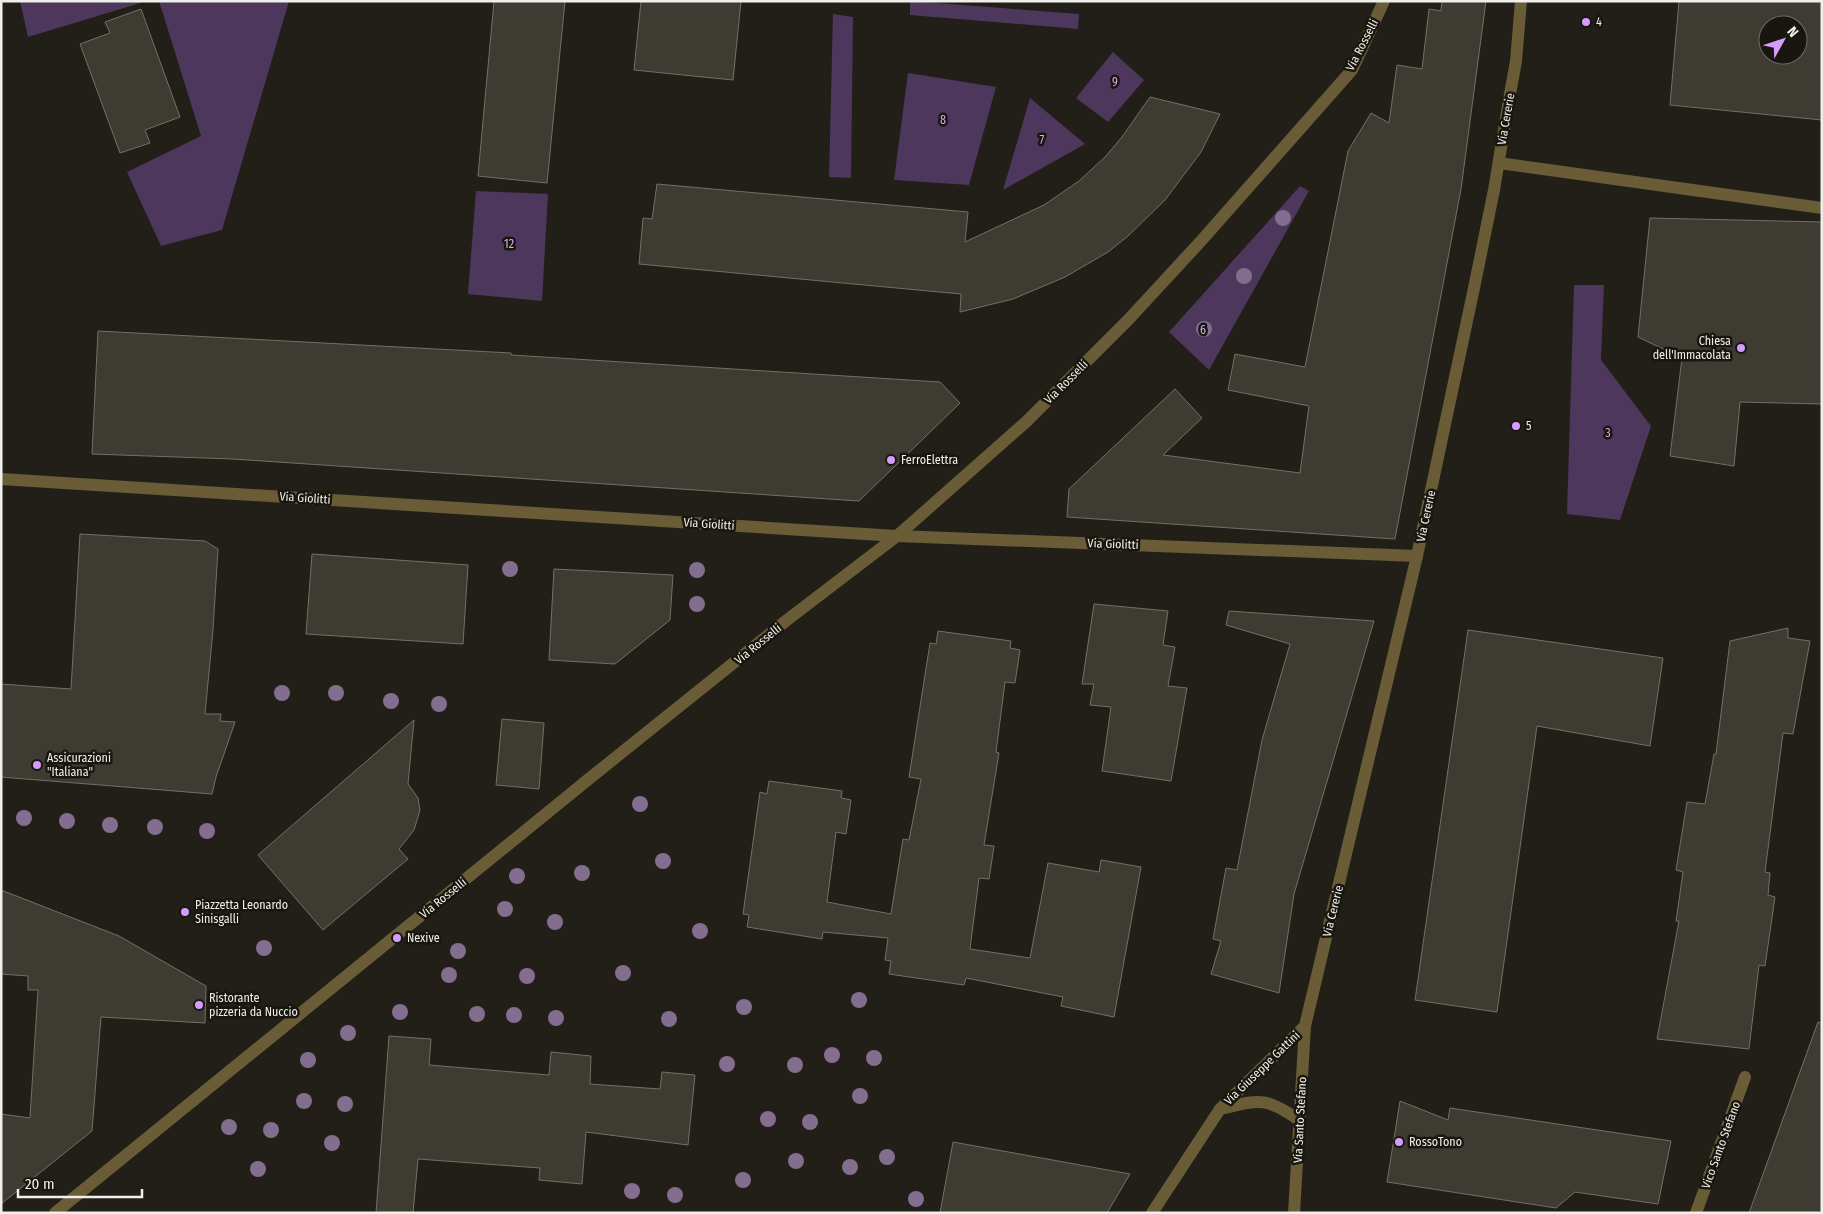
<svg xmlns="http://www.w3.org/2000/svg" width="1823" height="1214" viewBox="0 0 1823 1214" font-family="'Fira Sans Condensed',sans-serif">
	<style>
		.green { fill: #4d375c }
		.building { fill: #3e3b33; stroke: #737067; fill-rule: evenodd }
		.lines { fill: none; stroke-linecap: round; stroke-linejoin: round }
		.minor { stroke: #695c36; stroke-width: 12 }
		.tree { fill: #846e8f }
		.poi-dot { fill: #d49cfc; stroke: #18160f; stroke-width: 2 }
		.labels { text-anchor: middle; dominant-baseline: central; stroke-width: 5; stroke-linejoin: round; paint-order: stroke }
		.poi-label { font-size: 12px; fill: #f0efe9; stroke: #18160f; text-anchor: start }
		.street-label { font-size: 12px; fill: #f0efe9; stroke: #18160f }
		.park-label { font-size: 12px; fill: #d4aff0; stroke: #18160f }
	</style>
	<rect width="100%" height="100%" fill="#221f18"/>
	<!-- green -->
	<g class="green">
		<path d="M 20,1 L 147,1 L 28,37 Z"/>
		<path d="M 159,1 L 289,1 L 222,230 L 161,246 L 127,172 L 201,136 Z"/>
		<path d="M 910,1 L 1079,14 L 1078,29 L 910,15 Z"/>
		<path d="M 833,14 L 853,17 L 851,178 L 829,177 Z"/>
		<path d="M 1113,52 L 1144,80 L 1108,122 L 1076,98 Z"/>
		<path d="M 908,73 L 996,87 L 969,185 L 894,180 Z"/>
		<path d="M 1030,98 L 1085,144 L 1003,190 Z"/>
		<path d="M 1300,186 L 1309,191 L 1209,370 L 1169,332 Z"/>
		<path d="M 476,191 L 548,194 L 542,301 L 468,294 Z"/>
		<path d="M 1574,285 L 1604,285 L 1601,360 L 1651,426 L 1620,520 L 1567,514 Z"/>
	</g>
	<!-- building -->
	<g class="building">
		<path d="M 494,1 L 565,1 L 547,183 L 478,176 Z"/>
		<path d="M 641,1 L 741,1 L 733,80 L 634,70 Z"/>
		<path d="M 1442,1 L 1486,1 L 1461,189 L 1395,539 L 1067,517 L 1069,489 L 1175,389 L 1202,418 L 1163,455 L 1300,473 L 1309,406 L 1228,390 L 1235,354 L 1305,367 L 1348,151 L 1371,113 L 1389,123 L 1397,65 L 1422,69 L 1429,9 L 1441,11 Z"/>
		<path d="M 1679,1 L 1822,1 L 1822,120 L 1670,105 ZM 1768,25 L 1798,25 L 1798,55 L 1768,55 Z"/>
		<path d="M 141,9 L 180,117 L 145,130 L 150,143 L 120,153 L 80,44 L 110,33 L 105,22 Z"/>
		<path d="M 1150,97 L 1220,114 L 1201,152 L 1165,200 L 1128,236 L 1108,252 L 1065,277 L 1013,299 L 960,312 L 961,294 L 639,264 L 643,218 L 652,219 L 657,184 L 968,212 L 965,242 L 1044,205 L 1079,181 L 1105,157 L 1122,137 Z"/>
		<path d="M 1650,218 L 1822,222 L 1822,404 L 1740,402 L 1734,466 L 1670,456 L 1682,358 L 1638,337 Z"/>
		<path d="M 98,331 L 511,353 L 511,355 L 940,382 L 960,403 L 859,501 L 233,459 L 92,454 Z"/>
		<path d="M 80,534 L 205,541 L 218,549 L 213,630 L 205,714 L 221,714 L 220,721 L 235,722 L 216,777 L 212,794 L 1,777 L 1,684 L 71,689 Z"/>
		<path d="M 312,554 L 468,565 L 463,644 L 306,634 Z"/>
		<path d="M 554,569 L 673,575 L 670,620 L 615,664 L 549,660 Z"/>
		<path d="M 1094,604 L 1168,611 L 1163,645 L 1175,647 L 1168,686 L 1187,688 L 1171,781 L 1102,771 L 1111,707 L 1090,705 L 1094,684 L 1082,684 Z"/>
		<path d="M 1229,611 L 1374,621 L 1294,894 L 1279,993 L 1211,974 L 1221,941 L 1213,939 L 1226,868 L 1237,870 L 1262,740 L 1290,644 L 1226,625 Z"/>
		<path d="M 1788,628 L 1788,638 L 1810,641 L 1793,734 L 1783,733 L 1765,872 L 1770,873 L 1768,895 L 1775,897 L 1765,966 L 1759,965 L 1749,1049 L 1657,1039 L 1679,921 L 1676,921 L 1683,872 L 1676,870 L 1687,802 L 1705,804 L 1714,754 L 1716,754 L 1730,641 Z"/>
		<path d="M 1468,630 L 1663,658 L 1650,746 L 1537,726 L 1497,1012 L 1415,1000 Z"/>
		<path d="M 938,631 L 1011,641 L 1010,648 L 1020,650 L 1015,683 L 1005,682 L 996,752 L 999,753 L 984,845 L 994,846 L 989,879 L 979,878 L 970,949 L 1030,958 L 1048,863 L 1099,872 L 1101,860 L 1141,867 L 1114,1017 L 1061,1006 L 1063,997 L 966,978 L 964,985 L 889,974 L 891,961 L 885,960 L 888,938 L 823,932 L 822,939 L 747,927 L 749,915 L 743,914 L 760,792 L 767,794 L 769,781 L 842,791 L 841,798 L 851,800 L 846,834 L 836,832 L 827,902 L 891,914 L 903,839 L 909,840 L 921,779 L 909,777 L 930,643 L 936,644 Z"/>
		<path d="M 502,719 L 544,723 L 539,789 L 496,785 Z"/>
		<path d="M 414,720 L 408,784 L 418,798 L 420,810 L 414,830 L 399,849 L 408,859 L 323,930 L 258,855 Z"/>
		<path d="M 1,890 L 119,936 L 206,986 L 205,1023 L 101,1017 L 92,1131 L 1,1204 L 1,1114 L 30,1118 L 38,990 L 28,990 L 28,976 L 1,974 Z"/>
		<path d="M 1818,1022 L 1822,1023 L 1822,1213 L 1749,1213 Z"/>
		<path d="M 389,1036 L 431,1039 L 429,1065 L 549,1075 L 551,1052 L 591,1056 L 590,1084 L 660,1089 L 662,1072 L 695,1075 L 688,1145 L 586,1132 L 582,1184 L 539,1180 L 540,1168 L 418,1159 L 413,1213 L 376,1213 Z"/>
		<path d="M 1400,1101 L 1448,1120 L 1450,1108 L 1671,1141 L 1658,1204 L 1575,1192 L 1556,1208 L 1387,1182 Z"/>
		<path d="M 953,1142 L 1130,1174 L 1107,1213 L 940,1213 Z"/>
	</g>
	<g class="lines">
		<!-- minor -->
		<g class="minor">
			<path d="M 1499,163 L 1822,208"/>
			<path d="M 1,479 L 897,536 L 1417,556"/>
			<path d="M 1220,1109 C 1259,1100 1265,1096 1299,1120"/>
			<path d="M 55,1213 L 590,778 L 787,620 L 897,536 L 1026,422 L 1129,319 L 1201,241 L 1352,70 L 1384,1"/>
			<path d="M 1152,1213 L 1220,1109 L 1305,1026"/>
			<path d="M 1294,1213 L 1305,1026 L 1417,556 L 1474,288 L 1494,190 L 1510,94 L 1516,61 L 1521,1"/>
			<path d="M 1696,1213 L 1745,1077"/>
		</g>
	</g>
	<!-- trees -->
	<g class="tree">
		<circle cx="1283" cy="218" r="8"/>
		<circle cx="1244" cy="276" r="8"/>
		<circle cx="1204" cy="329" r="8"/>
		<circle cx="510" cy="569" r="8"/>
		<circle cx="697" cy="570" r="8"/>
		<circle cx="697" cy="604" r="8"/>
		<circle cx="282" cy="693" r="8"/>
		<circle cx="336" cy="693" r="8"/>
		<circle cx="391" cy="701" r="8"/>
		<circle cx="439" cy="704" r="8"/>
		<circle cx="640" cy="804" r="8"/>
		<circle cx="24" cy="818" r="8"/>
		<circle cx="67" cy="821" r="8"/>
		<circle cx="110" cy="825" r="8"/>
		<circle cx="155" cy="827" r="8"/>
		<circle cx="207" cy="831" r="8"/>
		<circle cx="663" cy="861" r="8"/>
		<circle cx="582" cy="873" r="8"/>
		<circle cx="517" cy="876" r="8"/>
		<circle cx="505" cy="909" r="8"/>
		<circle cx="555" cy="922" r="8"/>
		<circle cx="700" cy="931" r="8"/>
		<circle cx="264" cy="948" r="8"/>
		<circle cx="458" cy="951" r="8"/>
		<circle cx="623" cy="973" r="8"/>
		<circle cx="449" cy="975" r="8"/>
		<circle cx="527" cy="976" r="8"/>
		<circle cx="859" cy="1000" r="8"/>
		<circle cx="744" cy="1007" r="8"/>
		<circle cx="400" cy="1012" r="8"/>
		<circle cx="477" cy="1014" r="8"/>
		<circle cx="514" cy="1015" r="8"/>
		<circle cx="556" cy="1018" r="8"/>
		<circle cx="669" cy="1019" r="8"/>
		<circle cx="348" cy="1033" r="8"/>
		<circle cx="832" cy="1055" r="8"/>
		<circle cx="874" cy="1058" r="8"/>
		<circle cx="308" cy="1060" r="8"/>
		<circle cx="727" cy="1064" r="8"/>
		<circle cx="795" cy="1065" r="8"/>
		<circle cx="860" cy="1096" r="8"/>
		<circle cx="304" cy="1101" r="8"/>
		<circle cx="345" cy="1104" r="8"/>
		<circle cx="768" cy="1119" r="8"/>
		<circle cx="810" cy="1122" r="8"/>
		<circle cx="229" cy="1127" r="8"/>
		<circle cx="271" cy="1130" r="8"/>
		<circle cx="332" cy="1143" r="8"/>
		<circle cx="887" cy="1157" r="8"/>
		<circle cx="796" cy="1161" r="8"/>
		<circle cx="850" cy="1167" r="8"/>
		<circle cx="258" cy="1169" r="8"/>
		<circle cx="743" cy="1180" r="8"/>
		<circle cx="632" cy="1191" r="8"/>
		<circle cx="675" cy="1195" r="8"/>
		<circle cx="916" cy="1199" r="8"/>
	</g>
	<!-- markers -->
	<g class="poi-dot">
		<circle cx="1586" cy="22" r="5"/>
		<circle cx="1741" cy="348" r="5"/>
		<circle cx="1516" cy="426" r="5"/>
		<circle cx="891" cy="460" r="5"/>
		<circle cx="37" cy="765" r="5"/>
		<circle cx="185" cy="912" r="5"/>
		<circle cx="397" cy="938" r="5"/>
		<circle cx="199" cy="1005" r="5"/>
		<circle cx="1399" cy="1142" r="5"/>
	</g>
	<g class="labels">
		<!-- poi labels -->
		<g class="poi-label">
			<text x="1596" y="22">4</text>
			<text x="1731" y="341" text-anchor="end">Chiesa<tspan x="1731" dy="14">dell'Immacolata</tspan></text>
			<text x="1526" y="426">5</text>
			<text x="901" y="460">FerroElettra</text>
			<text x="47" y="758">Assicurazioni<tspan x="47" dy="14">"Italiana"</tspan></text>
			<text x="195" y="905">Piazzetta Leonardo<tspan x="195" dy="14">Sinisgalli</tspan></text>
			<text x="407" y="938">Nexive</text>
			<text x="209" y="998">Ristorante<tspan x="209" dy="14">pizzeria da Nuccio</tspan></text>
			<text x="1409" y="1142">RossoTono</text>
		</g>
		<!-- street labels -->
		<g class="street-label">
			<text transform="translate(1362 45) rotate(-63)">Via Rosselli</text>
			<text transform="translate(1506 119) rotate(-80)">Via Cererie</text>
			<text transform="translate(1066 382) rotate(-45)">Via Rosselli</text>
			<text transform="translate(305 498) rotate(4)">Via Giolitti</text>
			<text transform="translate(1426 516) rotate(-78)">Via Cererie</text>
			<text transform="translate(709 524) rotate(4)">Via Giolitti</text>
			<text transform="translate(1113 544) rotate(2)">Via Giolitti</text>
			<text transform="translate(758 644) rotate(-39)">Via Rosselli</text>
			<text transform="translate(443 898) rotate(-39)">Via Rosselli</text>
			<text transform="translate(1333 911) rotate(-76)">Via Cererie</text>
			<text transform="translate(1262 1068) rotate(-44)">Via Giuseppe Gattini</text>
			<text transform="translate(1300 1120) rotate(-87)">Via Santo Stefano</text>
			<text transform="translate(1721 1145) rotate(-70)">Vico Santo Stefano</text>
		</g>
		<!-- park labels -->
		<g class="park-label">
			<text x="1115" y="82">9</text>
			<text x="943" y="120">8</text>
			<text x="1042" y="140">7</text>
			<text x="509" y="244">12</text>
			<text x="1203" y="330">6</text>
			<text x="1608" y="433">3</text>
		</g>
	</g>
	<!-- border -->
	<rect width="1823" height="1214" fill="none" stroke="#f0efe9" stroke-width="5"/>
	<!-- north arrow -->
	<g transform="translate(1783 40) rotate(50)"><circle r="24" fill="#18160f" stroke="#6e6d66"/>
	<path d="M0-4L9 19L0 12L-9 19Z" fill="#d49cfc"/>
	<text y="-8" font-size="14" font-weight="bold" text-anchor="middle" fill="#f0efe9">N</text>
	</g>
	<!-- scale -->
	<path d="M18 1189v8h124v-8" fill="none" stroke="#f0efe9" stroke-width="2.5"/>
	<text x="25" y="1189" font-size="15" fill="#f0efe9" stroke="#18160f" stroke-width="4" paint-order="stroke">20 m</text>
</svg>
